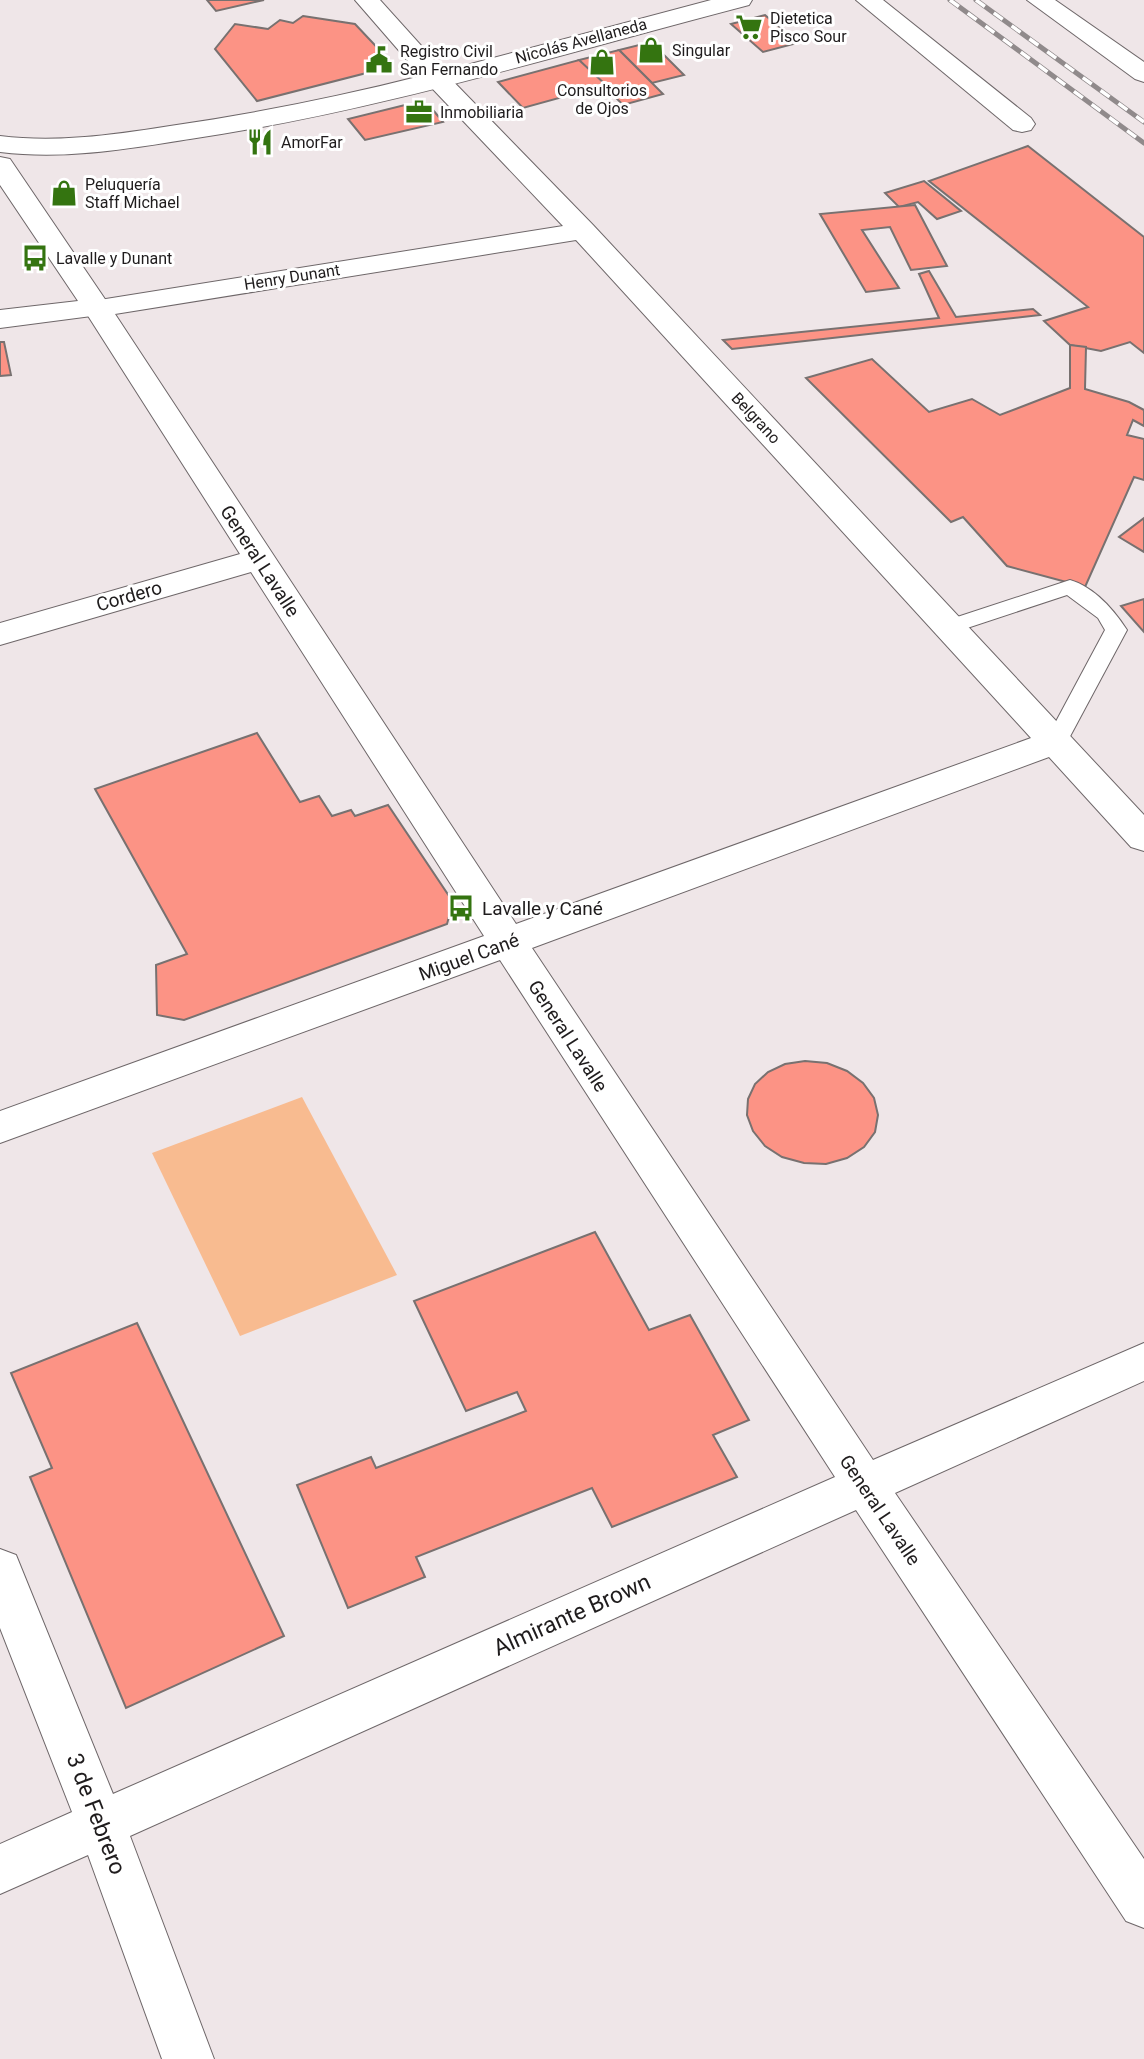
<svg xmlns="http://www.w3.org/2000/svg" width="1144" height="2059" viewBox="0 0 1144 2059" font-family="Roboto,sans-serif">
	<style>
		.green { fill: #f8bb90 }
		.building { fill: #fc9385; stroke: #787170; stroke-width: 2 }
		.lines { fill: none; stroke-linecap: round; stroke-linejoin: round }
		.lane-casing { stroke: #6e6769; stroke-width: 2 }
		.street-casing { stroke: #6e6769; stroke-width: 2 }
		.secondary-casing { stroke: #6e6769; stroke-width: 2 }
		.lane { fill: #fff; fill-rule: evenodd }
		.street { fill: #fff; fill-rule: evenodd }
		.secondary { fill: #fff; fill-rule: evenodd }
		.rail-casing { stroke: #908a8b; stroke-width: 5 }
		.rail { stroke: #fff; stroke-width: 3.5; stroke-dasharray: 11; stroke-linecap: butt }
		.labels { text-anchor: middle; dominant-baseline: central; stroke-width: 6; stroke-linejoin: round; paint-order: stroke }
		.far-poi-label { font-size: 16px; fill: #1f1c1d; stroke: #fff; text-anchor: start }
		.far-street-label { font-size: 16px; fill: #1f1c1d; stroke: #fff }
		.street-label { font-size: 19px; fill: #1f1c1d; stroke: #fff }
		.poi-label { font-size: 19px; fill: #1f1c1d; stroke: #fff; text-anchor: start }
		.near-street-label { font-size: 23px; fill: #1f1c1d; stroke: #fff }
	</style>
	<rect width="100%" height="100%" fill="#efe6e8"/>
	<!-- green -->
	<path class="green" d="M 302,1097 L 397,1275 L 240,1336 L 152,1153 Z"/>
	<!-- building -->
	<g class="building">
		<path d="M 207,0 L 264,0 L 216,11 Z"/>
		<path d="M 765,15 L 797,43 L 763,52 L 731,24 Z"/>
		<path d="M 303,16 L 355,24 L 388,59 L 378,70 L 257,101 L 215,49 L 235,24 L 268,29 L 280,20 L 293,23 Z"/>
		<path d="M 651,42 L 684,75 L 652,83 L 619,50 Z"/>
		<path d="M 619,50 L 663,94 L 623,105 L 579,60 Z"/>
		<path d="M 579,60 L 606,85 L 523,108 L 498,82 Z"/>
		<path d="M 409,104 L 433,110 L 443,122 L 365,140 L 348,119 Z"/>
		<path d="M 1028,146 L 1144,237 L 1144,353 L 1130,342 L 1101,351 L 1070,345 L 1044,321 L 1088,307 L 929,181 Z"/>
		<path d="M 924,181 L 961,211 L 937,219 L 918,202 L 899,207 L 885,193 Z"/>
		<path d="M 915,205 L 947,266 L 911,270 L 890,227 L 862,230 L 899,288 L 866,292 L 820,214 Z"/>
		<path d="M 929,271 L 956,317 L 1033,309 L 1040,315 L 732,349 L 723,340 L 939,318 L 919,274 Z"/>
		<path d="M 0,342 L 4,342 L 11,375 L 0,376 Z"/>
		<path d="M 1070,345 L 1086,347 L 1085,389 L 1129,402 L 1144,410 L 1144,426 L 1133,420 L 1127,435 L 1144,439 L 1144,480 L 1134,477 L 1085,587 L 1007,566 L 963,517 L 951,522 L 806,378 L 872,359 L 929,412 L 972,399 L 1000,415 L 1070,388 Z"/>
		<path d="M 1144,518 L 1144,552 L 1119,537 Z"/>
		<path d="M 1144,599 L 1144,632 L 1121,606 Z"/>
		<path d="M 257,733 L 300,802 L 319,796 L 332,816 L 351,810 L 355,816 L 388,805 L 453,902 L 447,924 L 184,1020 L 157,1015 L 156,965 L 187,954 L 95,789 Z"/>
		<path d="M 805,1061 L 827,1063 L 847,1071 L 863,1083 L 874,1098 L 878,1115 L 875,1132 L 864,1147 L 847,1158 L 826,1164 L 804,1163 L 782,1157 L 765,1146 L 753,1131 L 747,1115 L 748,1099 L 755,1084 L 768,1072 L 785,1064 Z"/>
		<path d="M 595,1232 L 649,1330 L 690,1315 L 749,1420 L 713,1435 L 737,1477 L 612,1527 L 592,1488 L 416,1557 L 425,1577 L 348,1608 L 297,1485 L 371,1457 L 376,1468 L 526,1411 L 517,1392 L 466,1411 L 414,1301 Z"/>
		<path d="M 137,1323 L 284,1636 L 126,1708 L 30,1477 L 52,1468 L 11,1373 Z"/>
	</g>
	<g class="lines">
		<!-- lane casing -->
		<g class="lane-casing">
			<path id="lane" d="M 1070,580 C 1094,587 1114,610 1127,630 L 1067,742 L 1064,747 L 1056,750 L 1048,747 L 1045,742 L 1105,630 L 1098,618 L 1067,595 L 949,634 L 942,632 L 938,627 L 942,622 Z"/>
		</g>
		<!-- street casing -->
		<g class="street-casing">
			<g id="street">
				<path d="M 856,0 L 883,0 L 1031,118 L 1035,124 L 1031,130 L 1022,132 L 1013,130 Z"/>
				<path d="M 1027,0 L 1055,0 L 1144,62 L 1144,82 L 1135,79 Z"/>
				<path d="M 437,71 L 446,74 L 593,225 L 1144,815 L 1144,851 L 1131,847 L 1049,757 L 532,948 L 873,1460 L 1144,1343 L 1144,1381 L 895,1493 L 1144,1859 L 1144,1928 L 1126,1921 L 856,1510 L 130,1836 L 214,2059 L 162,2059 L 88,1855 L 0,1894 L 0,1844 L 72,1812 L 0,1628 L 0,1549 L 16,1555 L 113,1794 L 835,1477 L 500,960 L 0,1143 L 0,1111 L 484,936 L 251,572 L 0,645 L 0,623 L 240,554 L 83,308 L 87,302 L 563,226 L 428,84 L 424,79 L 428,74 ZM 576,240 L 1031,738 L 516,924 L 115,314 Z"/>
			</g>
		</g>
		<!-- secondary casing -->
		<g class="secondary-casing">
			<g id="secondary">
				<path d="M 355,0 L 380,0 L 444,71 L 711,0 L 752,0 L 749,5 C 564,53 380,111 190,139 C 127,149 64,160 0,152 L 0,136 C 57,143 113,135 170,126 C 254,114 338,97 421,76 Z"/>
				<path d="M 0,157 L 10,159 L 111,308 L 107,314 L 0,328 L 0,310 L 78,301 L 0,185 Z"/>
			</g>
		</g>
		<!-- lane -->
		<use href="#lane" class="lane"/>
		<!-- street -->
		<use href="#street" class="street"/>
		<!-- secondary -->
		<use href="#secondary" class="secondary"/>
		<!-- rail casing -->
		<g class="rail-casing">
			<g id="rail">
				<path d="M 950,0 L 1144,143"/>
				<path d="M 976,0 L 1144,122"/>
			</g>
		</g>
		<!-- rail -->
		<use href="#rail" class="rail"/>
	</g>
	<!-- icons -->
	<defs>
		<g id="supermarket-bare" transform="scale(2.1)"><path d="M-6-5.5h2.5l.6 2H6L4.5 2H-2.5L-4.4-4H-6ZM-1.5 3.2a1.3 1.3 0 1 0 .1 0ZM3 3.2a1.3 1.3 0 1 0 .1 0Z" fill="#347410" stroke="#fff" stroke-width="2.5" paint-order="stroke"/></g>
		<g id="shop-bare" transform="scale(2.1)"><path d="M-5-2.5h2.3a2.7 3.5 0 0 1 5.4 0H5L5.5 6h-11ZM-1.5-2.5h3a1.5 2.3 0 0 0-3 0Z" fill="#347410" stroke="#fff" stroke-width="2.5" paint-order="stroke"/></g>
		<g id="civic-bare" transform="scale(2.1)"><path d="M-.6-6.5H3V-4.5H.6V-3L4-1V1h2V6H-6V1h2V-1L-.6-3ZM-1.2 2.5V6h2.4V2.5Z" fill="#347410" stroke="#fff" stroke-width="2.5" paint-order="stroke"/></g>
		<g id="office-bare" transform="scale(2.1)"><path d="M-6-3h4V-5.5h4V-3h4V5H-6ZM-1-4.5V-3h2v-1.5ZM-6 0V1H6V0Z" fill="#347410" stroke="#fff" stroke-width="2.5" paint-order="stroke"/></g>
		<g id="restaurant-bare" transform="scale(2.1)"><path d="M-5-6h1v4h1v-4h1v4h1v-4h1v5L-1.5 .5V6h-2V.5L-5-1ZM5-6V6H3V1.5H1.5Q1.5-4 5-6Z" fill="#347410" stroke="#fff" stroke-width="2.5" paint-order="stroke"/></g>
		<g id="bus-bare" transform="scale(2.1)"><path d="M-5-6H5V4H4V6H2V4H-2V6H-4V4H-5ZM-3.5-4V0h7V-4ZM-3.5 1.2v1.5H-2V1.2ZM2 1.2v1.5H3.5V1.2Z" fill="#347410" stroke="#fff" stroke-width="2.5" paint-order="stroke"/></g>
	</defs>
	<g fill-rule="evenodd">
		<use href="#supermarket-bare" x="749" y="27"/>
		<use href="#shop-bare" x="651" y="50"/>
		<use href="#civic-bare" x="379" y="60"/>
		<use href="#shop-bare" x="602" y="62"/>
		<use href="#office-bare" x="419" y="112"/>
		<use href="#restaurant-bare" x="260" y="142"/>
		<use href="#shop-bare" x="64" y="193"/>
		<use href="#bus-bare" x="35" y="258"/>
		<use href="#bus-bare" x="461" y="908"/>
	</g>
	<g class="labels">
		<!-- far-poi labels -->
		<g class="far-poi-label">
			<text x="770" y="18">Dietetica<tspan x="770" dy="18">Pisco Sour</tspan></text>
			<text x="672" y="50">Singular</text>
			<text x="400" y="51">Registro Civil<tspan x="400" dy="18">San Fernando</tspan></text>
			<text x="602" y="90" text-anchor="middle">Consultorios<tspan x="602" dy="18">de Ojos</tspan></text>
			<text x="440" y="112">Inmobiliaria</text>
			<text x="281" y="142">AmorFar</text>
			<text x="85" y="184">Peluquería<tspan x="85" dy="18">Staff Michael</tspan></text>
			<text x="56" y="258">Lavalle y Dunant</text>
		</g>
		<!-- far-street labels -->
		<g class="far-street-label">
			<text transform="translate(581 41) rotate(-15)">Nicolás Avellaneda</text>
			<text transform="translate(292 277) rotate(-9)">Henry Dunant</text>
			<text transform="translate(756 418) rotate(47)">Belgrano</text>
		</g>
		<!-- street labels -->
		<g class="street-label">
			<text transform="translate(260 561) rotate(57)">General Lavalle</text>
			<text transform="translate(129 596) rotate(-16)">Cordero</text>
			<text transform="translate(469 957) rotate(-20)">Miguel Cané</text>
			<text transform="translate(568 1036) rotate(57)">General Lavalle</text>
			<text transform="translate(880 1510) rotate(56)">General Lavalle</text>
		</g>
		<!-- poi labels -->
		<g class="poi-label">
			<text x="482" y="908">Lavalle y Cané</text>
		</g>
		<!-- near-street labels -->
		<g class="near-street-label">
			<text transform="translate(572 1615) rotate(-24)">Almirante Brown</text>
			<text transform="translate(96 1814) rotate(69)">3 de Febrero</text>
		</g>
	</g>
</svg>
